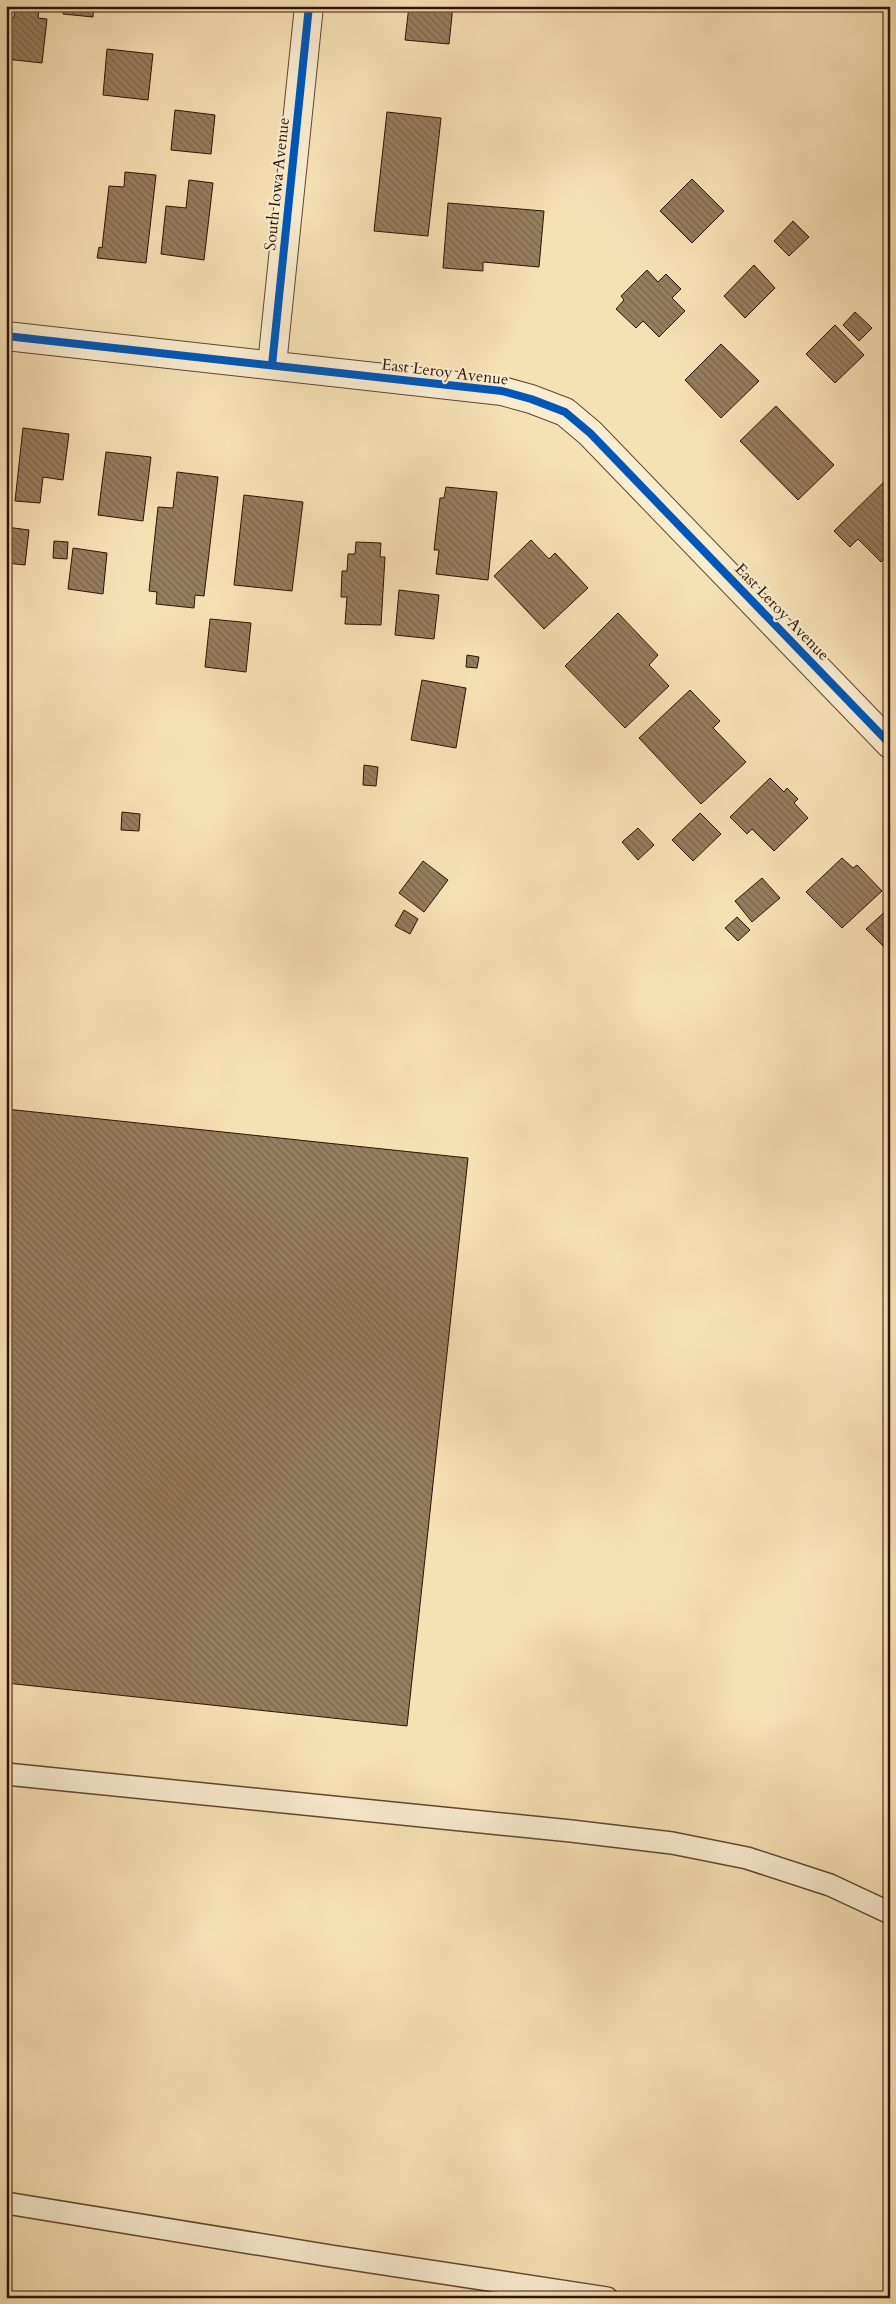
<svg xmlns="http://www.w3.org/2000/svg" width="896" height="2304" viewBox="0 0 896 2304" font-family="Cardo,serif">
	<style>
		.building { fill: url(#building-back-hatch); stroke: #2e1300 }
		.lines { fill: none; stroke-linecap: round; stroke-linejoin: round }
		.lane-casing { stroke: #60462d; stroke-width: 24 }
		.street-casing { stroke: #60462d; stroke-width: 30 }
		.lane { stroke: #f9eccf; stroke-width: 21 }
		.street { stroke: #f9eccf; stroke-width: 28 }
		.cycleway-casing { stroke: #f9eccf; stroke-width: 11 }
		.cycleway { stroke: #0057b8; stroke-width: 8 }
		.labels { text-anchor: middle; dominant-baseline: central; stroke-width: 4.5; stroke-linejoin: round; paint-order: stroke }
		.street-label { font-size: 16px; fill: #2e1300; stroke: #f9eccf }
	</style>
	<defs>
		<pattern id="building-back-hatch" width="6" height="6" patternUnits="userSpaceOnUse" patternTransform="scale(1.25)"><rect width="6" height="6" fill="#967e5e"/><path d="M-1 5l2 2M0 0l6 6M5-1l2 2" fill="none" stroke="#7b664b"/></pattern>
	</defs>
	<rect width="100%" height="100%" fill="#f6e1b5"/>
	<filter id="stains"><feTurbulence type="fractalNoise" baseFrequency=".004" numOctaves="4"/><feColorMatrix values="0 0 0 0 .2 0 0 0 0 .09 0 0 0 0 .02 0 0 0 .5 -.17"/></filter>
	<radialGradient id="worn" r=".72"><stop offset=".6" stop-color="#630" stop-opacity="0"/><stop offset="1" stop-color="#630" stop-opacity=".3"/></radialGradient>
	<!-- building -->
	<g class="building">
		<path d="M 64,6 L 94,6 L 93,17 L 63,14 Z"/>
		<path d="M 409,6 L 453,6 L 449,44 L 405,40 Z"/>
		<path d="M 15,7 L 39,10 L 38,18 L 47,19 L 42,63 L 6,59 L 6,17 L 14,18 Z"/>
		<path d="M 107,49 L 153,54 L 148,100 L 103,95 Z"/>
		<path d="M 175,110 L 215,115 L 211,154 L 171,150 Z"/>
		<path d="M 387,112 L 441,118 L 428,236 L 374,231 Z"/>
		<path d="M 125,172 L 156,175 L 146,263 L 97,258 L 99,247 L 102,248 L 109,186 L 124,187 Z"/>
		<path d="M 692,179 L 724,211 L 692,243 L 660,211 Z"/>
		<path d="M 189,180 L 213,183 L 204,260 L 161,254 L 166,206 L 186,208 Z"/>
		<path d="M 448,203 L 544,211 L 539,267 L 483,262 L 483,271 L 443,268 Z"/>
		<path d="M 793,221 L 809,237 L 789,256 L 774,241 Z"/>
		<path d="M 754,265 L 775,288 L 745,318 L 724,296 Z"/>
		<path d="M 647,270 L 658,282 L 666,274 L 681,289 L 672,298 L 685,311 L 659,337 L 643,321 L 636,328 L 616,309 L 624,300 L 621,296 Z"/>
		<path d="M 855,312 L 872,328 L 859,341 L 843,325 Z"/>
		<path d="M 835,325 L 864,355 L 835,383 L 806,354 Z"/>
		<path d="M 721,344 L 759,381 L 721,418 L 685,380 Z"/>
		<path d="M 776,406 L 834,465 L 798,500 L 740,441 Z"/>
		<path d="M 23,428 L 69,434 L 63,480 L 43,477 L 40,503 L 15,501 Z"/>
		<path d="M 106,452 L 151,457 L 143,521 L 98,515 Z"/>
		<path d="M 177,472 L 218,477 L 204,596 L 195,595 L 194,608 L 156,604 L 157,592 L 149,591 L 158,507 L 173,508 Z"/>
		<path d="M 890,476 L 890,553 L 881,562 L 858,539 L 850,547 L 834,531 Z"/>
		<path d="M 446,487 L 497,492 L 488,580 L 436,574 L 439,550 L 434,550 L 440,498 L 444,498 Z"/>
		<path d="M 244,495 L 303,502 L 292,591 L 234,585 Z"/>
		<path d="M 6,527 L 29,530 L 25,565 L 6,563 Z"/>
		<path d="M 531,540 L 549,559 L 555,553 L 588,588 L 544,629 L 494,576 Z"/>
		<path d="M 54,541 L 68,542 L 67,559 L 53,558 Z"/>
		<path d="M 356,542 L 381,543 L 380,557 L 385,557 L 381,625 L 345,624 L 347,597 L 341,597 L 342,571 L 347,571 L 348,554 L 355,554 Z"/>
		<path d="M 73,548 L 107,553 L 103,594 L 68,589 Z"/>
		<path d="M 399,590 L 439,595 L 434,639 L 395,635 Z"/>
		<path d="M 618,613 L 658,655 L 649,665 L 669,686 L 625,728 L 565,666 Z"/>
		<path d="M 210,619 L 251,623 L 246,672 L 205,667 Z"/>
		<path d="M 467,655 L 479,657 L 477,668 L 466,667 Z"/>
		<path d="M 422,680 L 466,688 L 456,748 L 411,740 Z"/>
		<path d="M 690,690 L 720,721 L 713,728 L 746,762 L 701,804 L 639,738 Z"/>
		<path d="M 364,765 L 378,767 L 376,786 L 363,785 Z"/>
		<path d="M 770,778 L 784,792 L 787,788 L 798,799 L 794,803 L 808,818 L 774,851 L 752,829 L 747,834 L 730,817 Z"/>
		<path d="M 122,812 L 140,814 L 139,831 L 121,830 Z"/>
		<path d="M 700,813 L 721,834 L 693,861 L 672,840 Z"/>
		<path d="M 638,828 L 654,845 L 638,860 L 622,842 Z"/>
		<path d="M 842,858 L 853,868 L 857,865 L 882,891 L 842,928 L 806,892 Z"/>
		<path d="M 423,861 L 448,880 L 424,912 L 399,893 Z"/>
		<path d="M 762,878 L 780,898 L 752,922 L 735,901 Z"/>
		<path d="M 890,907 L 890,953 L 866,929 Z"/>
		<path d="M 404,910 L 418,919 L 410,934 L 395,926 Z"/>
		<path d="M 737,917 L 750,930 L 738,941 L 725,928 Z"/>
		<path d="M 6,1109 L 468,1158 L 407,1726 L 6,1683 Z"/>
	</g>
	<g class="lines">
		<!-- lane casing -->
		<g class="lane-casing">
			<g id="lane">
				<path d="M 6,1774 L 571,1831 L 672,1843 L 747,1858 L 830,1885 L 890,1913"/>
				<path d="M 6,2203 L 331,2256 L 607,2298"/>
			</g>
		</g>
		<!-- street casing -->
		<g class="street-casing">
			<g id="street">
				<path d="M 6,336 L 502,391 L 531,399 L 565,412 L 590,433 L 890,744"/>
				<path d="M 272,365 L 309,6"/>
			</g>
		</g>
		<!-- lane -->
		<use href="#lane" class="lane"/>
		<!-- street -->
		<use href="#street" class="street"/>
		<!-- cycleway casing -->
		<g class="cycleway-casing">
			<g id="cycleway">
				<path d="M 6,336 L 502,391 L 531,399 L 565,412 L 590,433 L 890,744"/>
				<path d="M 272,365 L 309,6"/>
			</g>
		</g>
		<!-- cycleway -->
		<use href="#cycleway" class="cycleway"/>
	</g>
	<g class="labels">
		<!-- street labels -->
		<g class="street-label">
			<text transform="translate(277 184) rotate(-84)">South Iowa Avenue</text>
			<text transform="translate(445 372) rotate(7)">East Leroy Avenue</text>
			<text transform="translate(782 612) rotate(46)">East Leroy Avenue</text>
		</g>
	</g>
	<!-- margin -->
	<rect width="896" height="2304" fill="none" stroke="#f6e1b5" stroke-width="25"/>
	<rect x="8" y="8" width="881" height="2289" fill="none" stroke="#2e1300" stroke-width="2.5"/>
	<rect x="12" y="12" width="871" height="2279" fill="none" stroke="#2e1300"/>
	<rect width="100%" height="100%" filter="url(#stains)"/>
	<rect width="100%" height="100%" fill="url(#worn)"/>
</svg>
